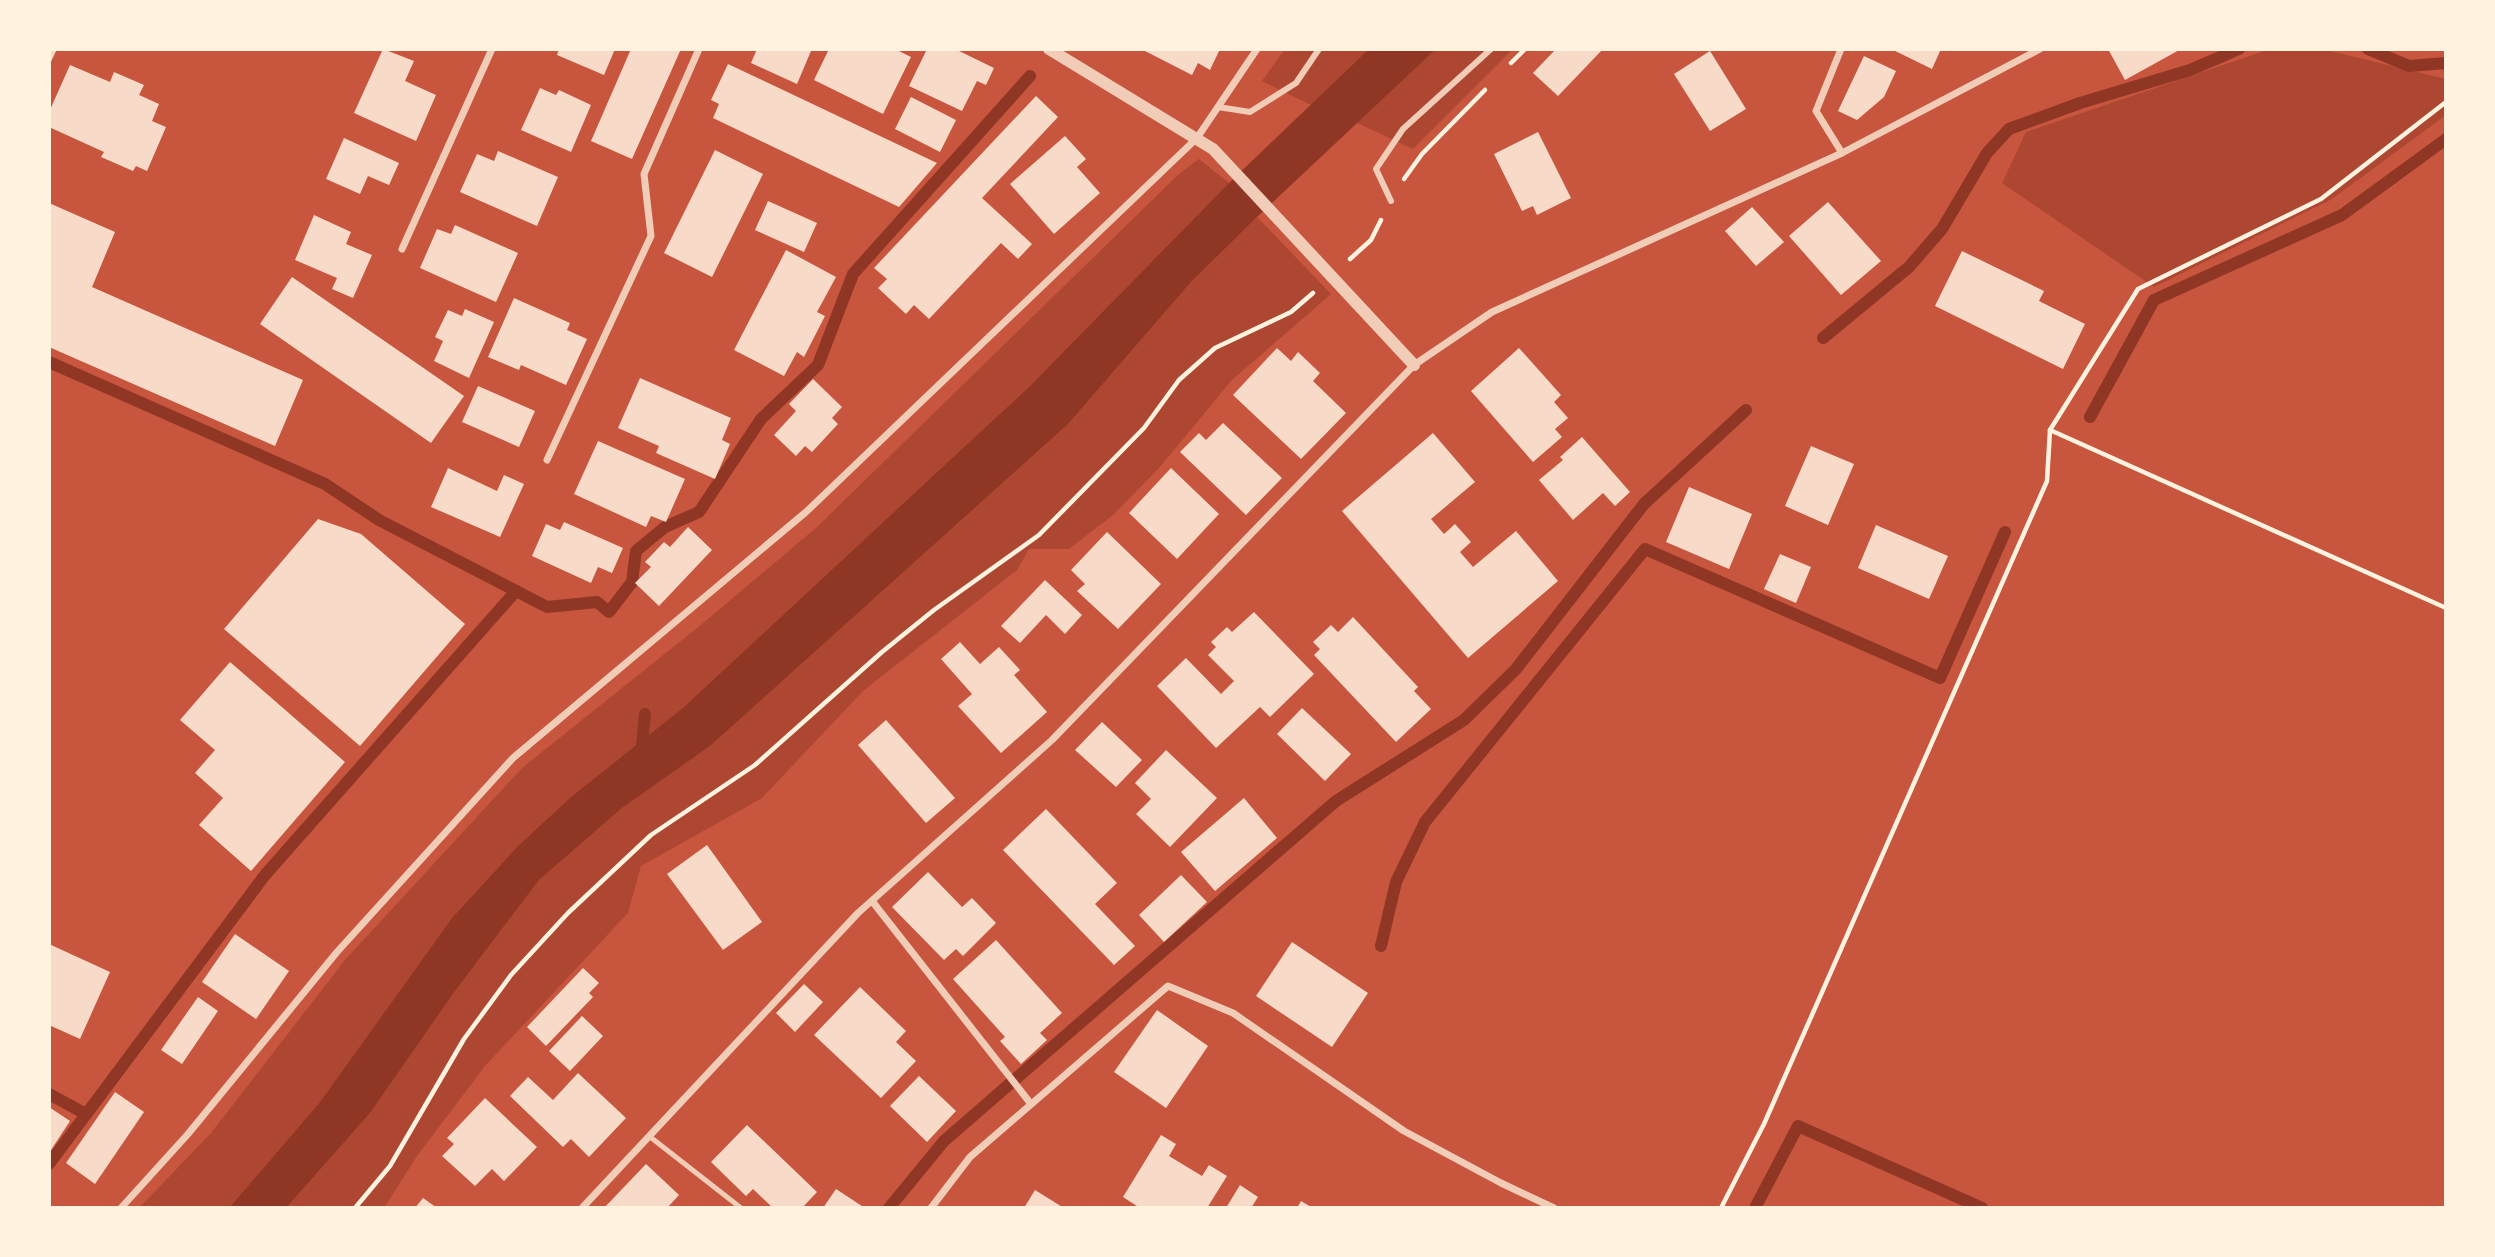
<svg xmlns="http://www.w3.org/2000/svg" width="2495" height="1257" viewBox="0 0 2495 1257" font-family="'Source Sans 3',sans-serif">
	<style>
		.green { fill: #ae4732 }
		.water { fill: #8f3625 }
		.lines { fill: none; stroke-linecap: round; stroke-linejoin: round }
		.stream { stroke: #8f3625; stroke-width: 12 }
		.building { fill: #f7dbc8 }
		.path { stroke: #fff3e0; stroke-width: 4.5 }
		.service { stroke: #f1ccb7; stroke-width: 5 }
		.pedestrian { stroke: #f1ccb7; stroke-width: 6 }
		.minor { stroke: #f1ccb7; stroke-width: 7 }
		.tertiary { stroke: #f1ccb7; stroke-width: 12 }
	</style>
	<rect width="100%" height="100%" fill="#c8553d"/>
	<!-- green -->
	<g class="green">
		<path d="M 1285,49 L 1369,49 L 1311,105 L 1262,81 Z"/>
		<path d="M 1436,49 L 1513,49 L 1413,149 L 1357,123 Z"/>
		<path d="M 2270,49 L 2322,49 L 2446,79 L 2446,115 L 2332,199 L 2154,287 L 2002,183 L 2026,132 Z"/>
		<path d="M 1199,159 L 1229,183 L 1030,386 L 783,617 L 684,707 L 571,797 L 517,847 L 452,918 L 320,1102 L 229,1208 L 139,1208 L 211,1133 L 345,960 L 522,768 L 702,624 L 817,527 L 1179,174 Z"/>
		<path d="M 1257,217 L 1331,294 L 1231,381 L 1160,467 L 1113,515 L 1069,549 L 1029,549 L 1017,570 L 863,691 L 762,798 L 641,866 L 628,913 L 485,1066 L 417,1156 L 384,1208 L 286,1208 L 370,1113 L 455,991 L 539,880 L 622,808 L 710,746 L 1068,424 L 1191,282 Z"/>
	</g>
	<!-- water -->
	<path class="water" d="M 1369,49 L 1436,49 L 1257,217 L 1191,282 L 1068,424 L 710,746 L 622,808 L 539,880 L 455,991 L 370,1113 L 286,1208 L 229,1208 L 320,1102 L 452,918 L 517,847 L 571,797 L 684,707 L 1030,386 L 1229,183 Z"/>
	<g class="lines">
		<!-- stream -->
		<g class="stream">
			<path d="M 2368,49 L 2409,66 L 2446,63"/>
			<path d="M 1823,338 L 1909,267 L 1942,229 L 1987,153 L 2009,129 L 2080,103 L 2190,70 L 2239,49"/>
			<path d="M 49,362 L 325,484 L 379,520 L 547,607 L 597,602 L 609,612 L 632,582 L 636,551 L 665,527 L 699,512 L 761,419 L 818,365 L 853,274 L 1030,76"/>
			<path d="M 2090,417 L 2154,300 L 2342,215 L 2446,139"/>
			<path d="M 641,755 L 645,714"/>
			<path d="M 1381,946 L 1396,882 L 1425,822 L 1645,549 L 1940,678 L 2005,532"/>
			<path d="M 49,1094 L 86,1114"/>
			<path d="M 49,1164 L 265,875 L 516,591"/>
			<path d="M 889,1208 L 944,1141 L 1336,801 L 1464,720 L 1516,669 L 1644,504 L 1746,410"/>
			<path d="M 1755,1208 L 1798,1126 L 1982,1208"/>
		</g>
	</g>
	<!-- building -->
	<g class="building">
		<path d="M 49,49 L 56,51 L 49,66 Z"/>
		<path d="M 383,49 L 414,61 L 405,81 L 436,95 L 416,141 L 354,113 Z"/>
		<path d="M 559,49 L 615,49 L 604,75 L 557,55 Z"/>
		<path d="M 631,49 L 681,49 L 632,159 L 591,141 Z"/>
		<path d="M 757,49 L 807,49 L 811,51 L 797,84 L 751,63 Z"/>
		<path d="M 829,49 L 895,49 L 911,57 L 883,114 L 814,80 Z"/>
		<path d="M 927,49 L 955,49 L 994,68 L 986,85 L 977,81 L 962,111 L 909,86 Z"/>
		<path d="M 1141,49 L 1220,49 L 1210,70 L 1198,63 L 1192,75 Z"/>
		<path d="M 1556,49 L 1603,49 L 1558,96 L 1533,73 Z"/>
		<path d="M 1891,49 L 1941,49 L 1932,69 Z"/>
		<path d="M 2108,49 L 2181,49 L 2125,80 Z"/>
		<path d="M 1710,51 L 1746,109 L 1710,131 L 1674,74 Z"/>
		<path d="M 1864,56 L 1896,71 L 1884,97 L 1857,120 L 1838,111 Z"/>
		<path d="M 728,64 L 937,163 L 899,207 L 713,118 L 719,104 L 711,100 Z"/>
		<path d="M 70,65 L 110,82 L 114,72 L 144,85 L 139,95 L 159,104 L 152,121 L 166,127 L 147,171 L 136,166 L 133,171 L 101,157 L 104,152 L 49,127 L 49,112 Z"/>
		<path d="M 540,88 L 556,95 L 559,90 L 591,105 L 571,152 L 521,130 Z"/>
		<path d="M 1036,96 L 1058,117 L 982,198 L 1032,244 L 1018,259 L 1001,243 L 929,319 L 914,305 L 906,314 L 878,288 L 887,279 L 874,268 Z"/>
		<path d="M 911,97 L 956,120 L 940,152 L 895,129 Z"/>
		<path d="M 1538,132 L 1571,198 L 1537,215 L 1533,206 L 1522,211 L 1494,154 Z"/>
		<path d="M 1065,136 L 1086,159 L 1077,167 L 1100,193 L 1054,234 L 1010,184 Z"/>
		<path d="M 344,138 L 399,163 L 389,185 L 368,176 L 360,194 L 326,179 Z"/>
		<path d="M 715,150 L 763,174 L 712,277 L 664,253 Z"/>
		<path d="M 498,151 L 558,177 L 537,226 L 460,192 L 477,154 L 494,161 Z"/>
		<path d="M 768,201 L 817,223 L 804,252 L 755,230 Z"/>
		<path d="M 1828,202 L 1881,261 L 1841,295 L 1789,236 Z"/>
		<path d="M 49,203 L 115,232 L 92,287 L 303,380 L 275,446 L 49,347 Z"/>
		<path d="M 1752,207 L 1784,242 L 1756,266 L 1725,231 Z"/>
		<path d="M 314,215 L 351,232 L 346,244 L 372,255 L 353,298 L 332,289 L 337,278 L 295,260 Z"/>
		<path d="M 455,225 L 518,253 L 496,302 L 420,268 L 437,229 L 451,234 Z"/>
		<path d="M 786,250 L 836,277 L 817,312 L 825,316 L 804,357 L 797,352 L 784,376 L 734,350 Z"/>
		<path d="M 1962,251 L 2044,291 L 2039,301 L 2085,324 L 2063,369 L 1935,306 Z"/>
		<path d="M 292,277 L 464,396 L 431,443 L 260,324 Z"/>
		<path d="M 514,298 L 570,323 L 567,330 L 587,339 L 566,385 L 521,365 L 519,370 L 488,357 Z"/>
		<path d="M 465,309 L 494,322 L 469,378 L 434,361 L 443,341 L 435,337 L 448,310 L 462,316 Z"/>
		<path d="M 1277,348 L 1291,361 L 1298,352 L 1320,373 L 1313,381 L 1346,413 L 1301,459 L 1233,395 Z"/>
		<path d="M 1519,348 L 1561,395 L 1554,402 L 1568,418 L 1555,429 L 1562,437 L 1533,462 L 1471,391 Z"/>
		<path d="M 640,378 L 731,418 L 722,440 L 730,444 L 715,479 L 656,453 L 659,446 L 618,428 Z"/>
		<path d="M 813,379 L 842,407 L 832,418 L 838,424 L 812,452 L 805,446 L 796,456 L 774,435 L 796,411 L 789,404 Z"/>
		<path d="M 478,386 L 535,411 L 519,447 L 462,422 Z"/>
		<path d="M 1223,423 L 1282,478 L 1246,515 L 1180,452 L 1199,433 L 1206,440 Z"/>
		<path d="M 1433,433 L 1475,482 L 1431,519 L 1444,534 L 1455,524 L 1471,542 L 1460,552 L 1473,567 L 1516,531 L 1558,581 L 1468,658 L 1342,511 Z"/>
		<path d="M 1582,437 L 1630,492 L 1615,506 L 1603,493 L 1573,520 L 1539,480 L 1563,460 L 1560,457 Z"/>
		<path d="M 598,441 L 685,479 L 666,522 L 651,516 L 646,527 L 574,494 Z"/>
		<path d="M 1811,446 L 1854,464 L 1828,525 L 1785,506 Z"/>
		<path d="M 448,468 L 497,491 L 504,475 L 524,484 L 500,537 L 431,507 Z"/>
		<path d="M 1171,468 L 1219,514 L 1177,559 L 1129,513 Z"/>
		<path d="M 1689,487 L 1752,514 L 1729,569 L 1666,542 Z"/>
		<path d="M 318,519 L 361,534 L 465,624 L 360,746 L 224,629 Z"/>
		<path d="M 564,522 L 623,548 L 612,573 L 598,567 L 591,583 L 532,556 L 546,524 L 560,530 Z"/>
		<path d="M 1876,525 L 1948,556 L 1929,599 L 1858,568 Z"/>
		<path d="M 688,527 L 712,550 L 659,606 L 635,583 L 651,567 L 645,562 L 664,542 L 670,547 Z"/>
		<path d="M 1107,532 L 1161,584 L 1118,629 L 1077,591 L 1085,584 L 1071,570 Z"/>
		<path d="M 1780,554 L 1811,567 L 1796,603 L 1764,589 Z"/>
		<path d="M 1045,580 L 1082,615 L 1065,634 L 1046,615 L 1020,643 L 1001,626 Z"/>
		<path d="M 1254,612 L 1314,674 L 1270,717 L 1260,707 L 1216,748 L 1157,686 L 1186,658 L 1221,694 L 1234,681 L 1208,655 L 1216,647 L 1211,642 L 1227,627 L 1232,632 Z"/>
		<path d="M 1353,617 L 1418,687 L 1414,691 L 1431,709 L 1396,742 L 1314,655 L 1320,649 L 1313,642 L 1331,625 L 1338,632 Z"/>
		<path d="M 960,642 L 980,664 L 999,647 L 1020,670 L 1014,675 L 1047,712 L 1001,753 L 958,706 L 972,694 L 941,659 Z"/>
		<path d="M 230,662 L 345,762 L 251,871 L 199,825 L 223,798 L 195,773 L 215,750 L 180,720 Z"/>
		<path d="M 1302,708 L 1351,754 L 1325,781 L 1277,734 Z"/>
		<path d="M 886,720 L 955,798 L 926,823 L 858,745 Z"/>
		<path d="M 1102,722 L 1142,760 L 1116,787 L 1075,750 Z"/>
		<path d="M 1166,750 L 1217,798 L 1170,847 L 1136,814 L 1151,799 L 1135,783 Z"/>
		<path d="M 1244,798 L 1277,838 L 1215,891 L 1181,852 Z"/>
		<path d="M 1046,809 L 1117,883 L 1095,904 L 1135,946 L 1114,965 L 1003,850 Z"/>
		<path d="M 707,845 L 762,922 L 723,950 L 667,874 Z"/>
		<path d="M 928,872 L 962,907 L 972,898 L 996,923 L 963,956 L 956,949 L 944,960 L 892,907 Z"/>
		<path d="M 1181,875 L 1207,902 L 1164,942 L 1139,915 Z"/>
		<path d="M 235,934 L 289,971 L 256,1019 L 202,982 Z"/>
		<path d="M 996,940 L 1062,1013 L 1040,1033 L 1047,1040 L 1021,1064 L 1000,1041 L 1005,1037 L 953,979 Z"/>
		<path d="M 1292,942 L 1368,993 L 1332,1047 L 1256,996 Z"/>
		<path d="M 49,944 L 110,972 L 80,1039 L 49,1025 Z"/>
		<path d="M 583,968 L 599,983 L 589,993 L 593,997 L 546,1046 L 527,1027 Z"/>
		<path d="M 804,984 L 823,1002 L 795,1032 L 776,1013 Z"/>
		<path d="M 860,987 L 906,1031 L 896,1042 L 916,1061 L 881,1098 L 814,1035 Z"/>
		<path d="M 198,997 L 218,1011 L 182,1064 L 161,1050 Z"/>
		<path d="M 1157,1010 L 1208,1046 L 1166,1108 L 1114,1072 Z"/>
		<path d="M 582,1016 L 603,1036 L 570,1071 L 549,1051 Z"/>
		<path d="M 578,1073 L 626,1118 L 589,1157 L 571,1139 L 563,1147 L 510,1096 L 528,1077 L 553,1100 Z"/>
		<path d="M 919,1076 L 956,1111 L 927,1142 L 890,1106 Z"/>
		<path d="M 115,1092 L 144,1112 L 95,1184 L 66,1163 Z"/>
		<path d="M 485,1098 L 537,1147 L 504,1181 L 492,1169 L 475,1186 L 442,1156 L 454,1144 L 447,1138 Z"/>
		<path d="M 49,1107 L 70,1121 L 51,1150 L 49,1148 Z"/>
		<path d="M 747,1125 L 817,1192 L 802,1208 L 773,1208 L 753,1189 L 746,1196 L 711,1162 Z"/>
		<path d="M 1161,1135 L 1176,1144 L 1169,1156 L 1202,1176 L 1209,1165 L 1227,1176 L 1207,1208 L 1140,1208 L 1123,1197 Z"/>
		<path d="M 646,1164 L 679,1195 L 667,1208 L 604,1208 Z"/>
		<path d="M 1240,1185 L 1258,1197 L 1251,1208 L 1226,1208 Z"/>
		<path d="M 836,1189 L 865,1208 L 823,1208 Z"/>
		<path d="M 1035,1190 L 1064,1208 L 1024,1208 Z"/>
		<path d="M 423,1198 L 437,1208 L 415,1208 Z"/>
		<path d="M 1301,1201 L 1313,1208 L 1297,1208 Z"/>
	</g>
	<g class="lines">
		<!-- path -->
		<g class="path">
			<path d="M 1511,63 L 1525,49"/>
			<path d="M 1404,179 L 1422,154 L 1485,90"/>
			<path d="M 1350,259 L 1371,240 L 1381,220"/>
			<path d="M 2050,430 L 2446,608"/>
			<path d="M 355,1208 L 390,1166 L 464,1039 L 511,975 L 568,913 L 651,835 L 755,765 L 882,652 L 934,610 L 1039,535 L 1144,428 L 1179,380 L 1215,348 L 1291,312 L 1313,293"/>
			<path d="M 1721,1208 L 1764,1124 L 2047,481 L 2050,430 L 2138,289 L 2321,199 L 2446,102"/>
		</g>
		<!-- service -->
		<path class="service" d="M 649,1136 L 741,1208"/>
		<!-- pedestrian -->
		<g class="pedestrian">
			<path d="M 1218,107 L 1250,112 L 1296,83 L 1319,49"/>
			<path d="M 1391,201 L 1376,169 L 1403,129 L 1491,49"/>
		</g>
		<!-- minor -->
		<g class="minor">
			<path d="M 1841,49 L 1816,111 L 1842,153"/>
			<path d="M 402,249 L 492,49"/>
			<path d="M 547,460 L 651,236 L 644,174 L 699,49"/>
			<path d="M 872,901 L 1031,1104"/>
			<path d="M 121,1208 L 188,1134 L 337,952 L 513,758 L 806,512 L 1197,138 L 1257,49"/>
			<path d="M 582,1208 L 858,913 L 1052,740 L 1414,365 L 1492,312 L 1842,153 L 2040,49"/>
			<path d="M 931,1208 L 970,1157 L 1168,986 L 1233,1013 L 1404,1131 L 1501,1183 L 1554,1208"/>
		</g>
		<!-- tertiary -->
		<path class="tertiary" d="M 1049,49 L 1213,149 L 1414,365"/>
	</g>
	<!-- border -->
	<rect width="2495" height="1257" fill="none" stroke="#fff3e0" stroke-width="102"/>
</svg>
